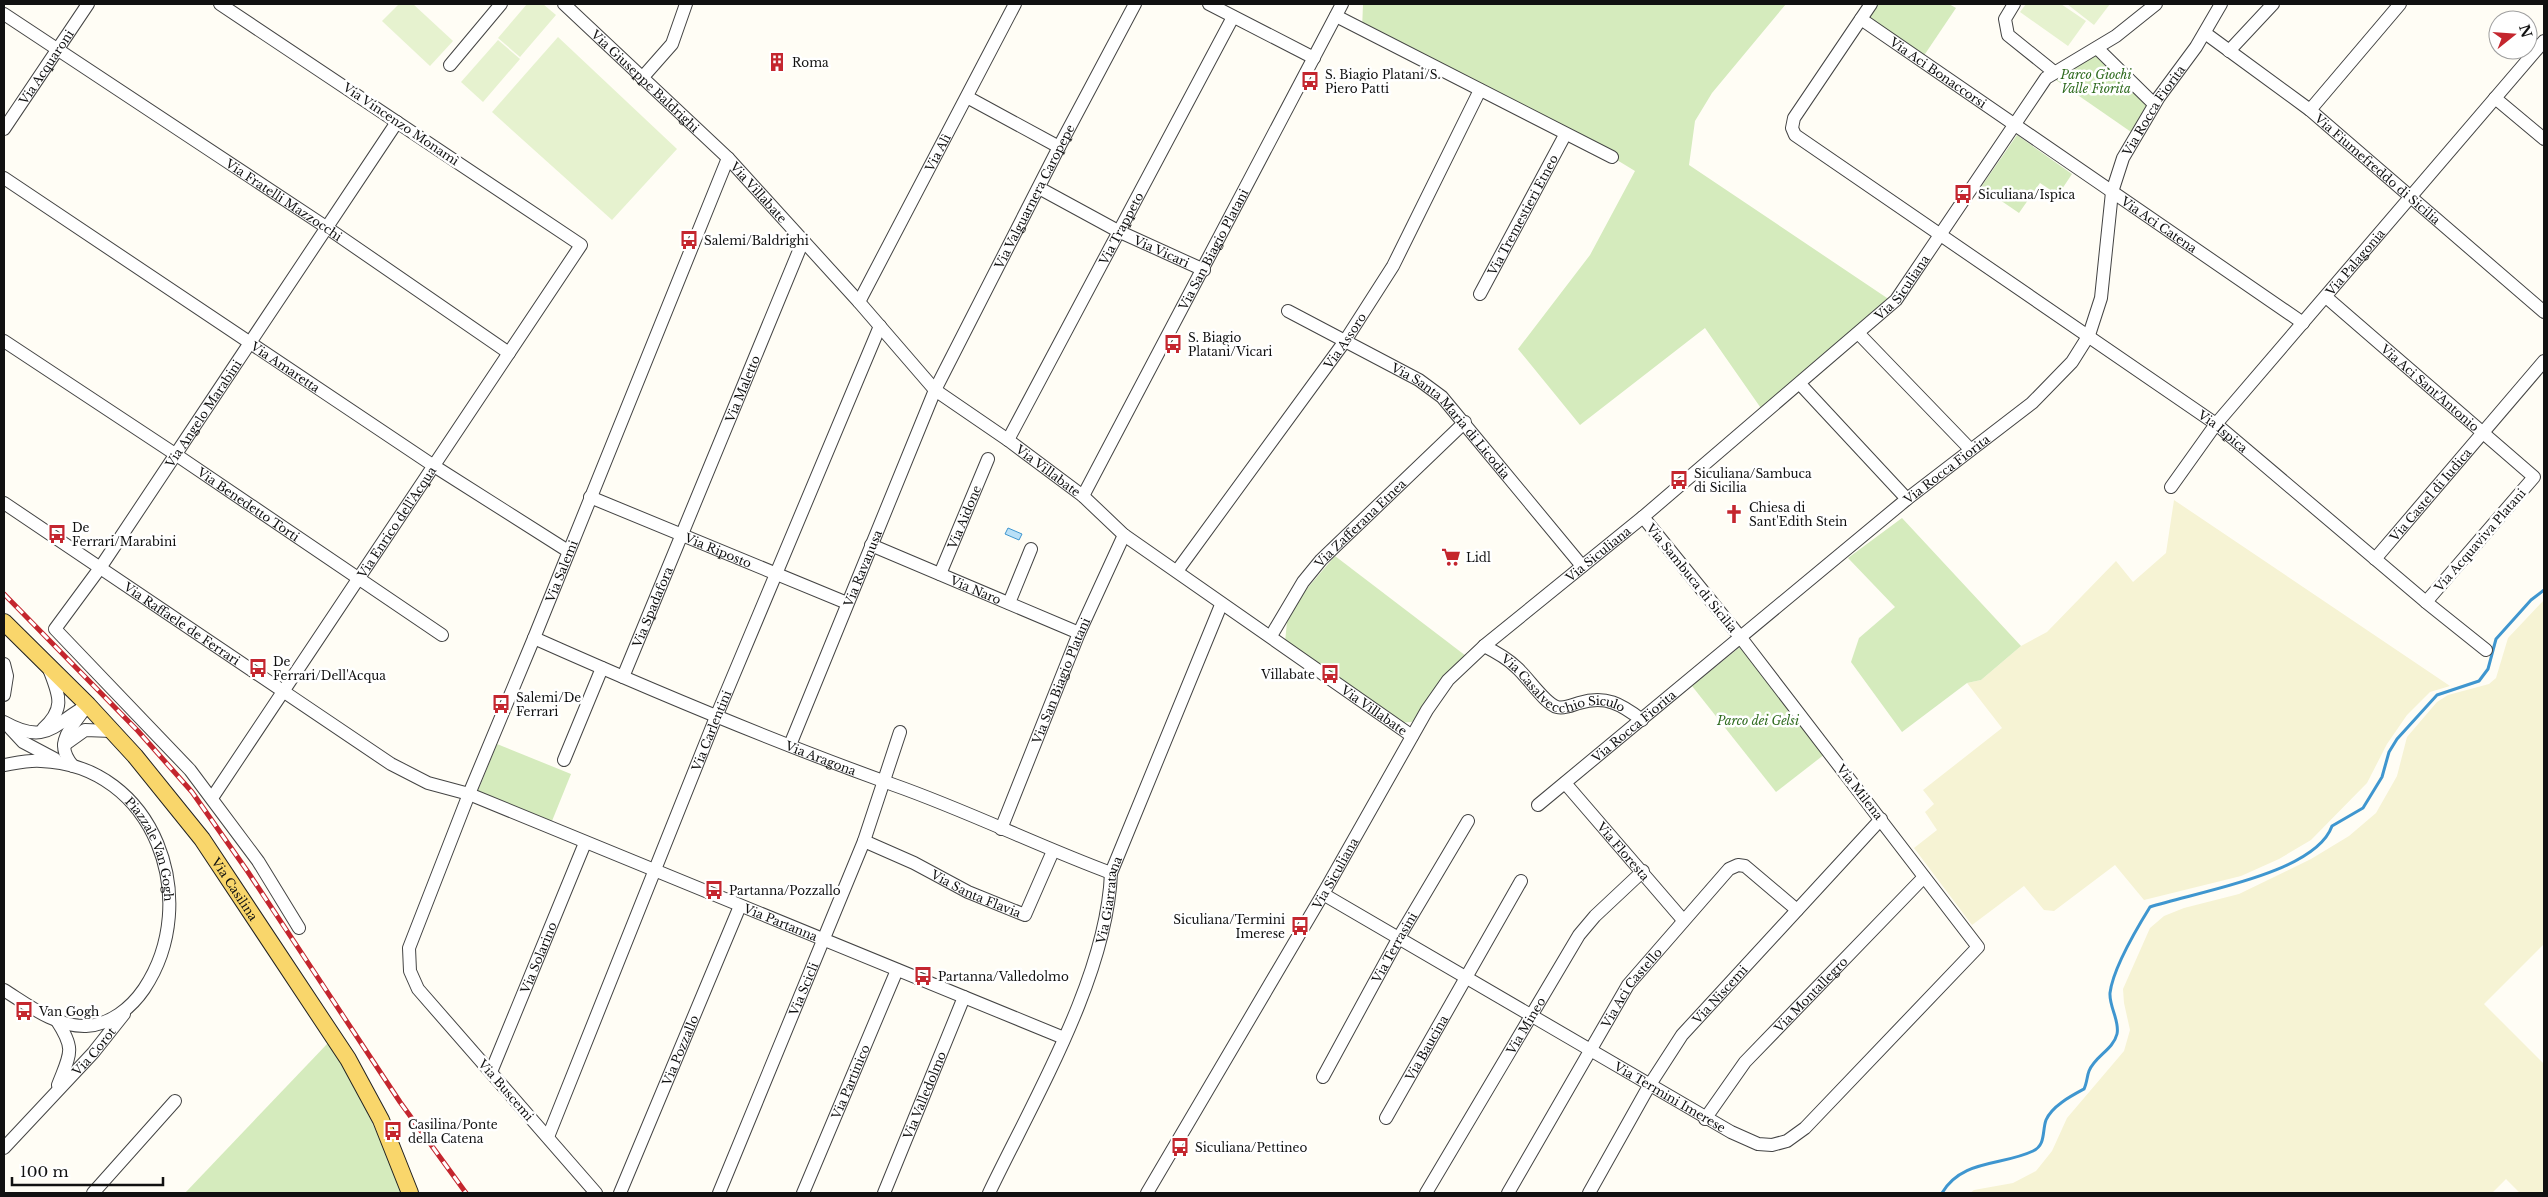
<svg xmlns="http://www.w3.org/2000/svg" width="2548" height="1197" viewBox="0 0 2548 1197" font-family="'Libre Baskerville',serif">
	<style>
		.farmland { fill: #f6f3d4 }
		.green { fill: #d5ebbd }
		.pitch { fill: #e6f2cf }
		.water { fill: #b9e0f7; stroke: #3f96cf }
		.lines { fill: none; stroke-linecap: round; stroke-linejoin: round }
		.stream { stroke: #3f96cf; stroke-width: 3 }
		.minor-casing { stroke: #444; stroke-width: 14 }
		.major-casing { stroke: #222; stroke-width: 18 }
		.minor { stroke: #fff; stroke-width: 12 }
		.major { stroke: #f9d66b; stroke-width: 16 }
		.rail-casing { stroke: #c4262e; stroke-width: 5 }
		.rail { stroke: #fff; stroke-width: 3; stroke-dasharray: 9; stroke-linecap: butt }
		.labels { text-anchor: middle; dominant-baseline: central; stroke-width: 5; stroke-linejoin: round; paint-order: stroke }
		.poi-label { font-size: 12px; fill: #111; stroke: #fff; text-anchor: start }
		.street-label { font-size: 12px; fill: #111; stroke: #fff }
		.park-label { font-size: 12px; font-style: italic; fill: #2f6b1f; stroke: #fff }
	</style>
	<rect width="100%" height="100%" fill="#fffdf5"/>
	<!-- farmland -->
	<g class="farmland">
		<path d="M 2174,500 L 2450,686 L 2430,692 L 2407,715 L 2387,744 L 2367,783 L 2311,840 L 2279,859 L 2241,876 L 2144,900 L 2115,865 L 2054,911 L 2044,910 L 2024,886 L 1972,925 L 1914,848 L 1937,830 L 1925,812 L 1934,804 L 1923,790 L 2002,728 L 1967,683 L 1981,680 L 2021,646 L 2047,632 L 2116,561 L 2133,582 L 2166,553 Z"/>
		<path d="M 2544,600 L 2544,944 L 2484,1004 L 2544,1064 L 2544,1193 L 2520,1193 L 2506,1179 L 2492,1193 L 1970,1193 L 1974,1190 L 2013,1183 L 2036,1171 L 2052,1151 L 2067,1118 L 2124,1051 L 2130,1030 L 2124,1003 L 2123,989 L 2150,928 L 2164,916 L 2184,908 L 2239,894 L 2311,859 L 2349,836 L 2376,813 L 2397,776 L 2407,737 L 2437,702 L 2448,695 L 2489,684 L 2496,678 L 2508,638 Z"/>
	</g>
	<!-- green -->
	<g class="green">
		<path d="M 1363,4 L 1786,4 L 1712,93 L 1695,121 L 1689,165 L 1890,300 L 1765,414 L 1705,328 L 1580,425 L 1518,349 L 1590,255 L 1635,171 L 1612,157 L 1362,30 Z"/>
		<path d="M 1877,4 L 1949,4 L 1956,8 L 1923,57 L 1866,19 Z"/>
		<path d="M 2099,53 L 2153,104 L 2134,134 L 2056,80 Z"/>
		<path d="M 2017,135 L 2072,174 L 2058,195 L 2040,183 L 2019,213 L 1981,187 Z"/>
		<path d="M 1902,518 L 2021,646 L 1981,680 L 1967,683 L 1902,732 L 1851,662 L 1859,638 L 1895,607 L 1848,558 Z"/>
		<path d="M 1335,556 L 1466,656 L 1412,722 L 1396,723 L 1285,642 L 1287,622 L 1304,592 Z"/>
		<path d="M 1740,647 L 1825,754 L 1776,792 L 1692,686 Z"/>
		<path d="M 497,744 L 571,774 L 552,821 L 478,791 Z"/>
		<path d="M 328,1043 C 360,1090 381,1141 402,1193 L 185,1193 Z"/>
	</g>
	<!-- pitch -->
	<g class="pitch">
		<path d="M 399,4 L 413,4 L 453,41 L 430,66 L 382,21 Z"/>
		<path d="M 527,4 L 543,4 L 556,15 L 520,57 L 498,38 Z"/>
		<path d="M 2026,4 L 2061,4 L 2086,21 L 2068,46 L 2020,12 Z"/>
		<path d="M 2067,4 L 2110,4 L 2094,25 Z"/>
		<path d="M 558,37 L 677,149 L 612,220 L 492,112 Z"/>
		<path d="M 498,40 L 520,59 L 483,102 L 461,82 Z"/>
	</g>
	<!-- water -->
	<path class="water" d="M 1008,528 L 1022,534 L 1019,540 L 1005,534 Z"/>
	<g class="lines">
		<!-- stream -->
		<path class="stream" d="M 1942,1193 C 1962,1159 2002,1166 2033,1151 C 2046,1145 2042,1131 2046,1120 C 2052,1106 2071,1096 2084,1089 C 2087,1083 2087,1076 2089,1071 C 2095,1056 2113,1050 2117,1034 C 2120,1021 2109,1007 2110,993 C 2113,968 2137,928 2150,907 C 2195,892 2315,874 2332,826 L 2363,808 L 2382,777 L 2389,752 L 2397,739 L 2437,695 L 2479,681 L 2488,669 L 2496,639 L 2531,600 L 2544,590"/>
		<!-- minor casing -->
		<g class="minor-casing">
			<g id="minor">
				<path id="s1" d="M 564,4 L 728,158 L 859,302 L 935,390 L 1008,440 L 1083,496 L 1124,535 L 1412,736"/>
				<path d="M 1209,4 L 1314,58"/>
				<path id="s2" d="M 1871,4 L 1794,118 L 1792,128 L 1795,135 L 2216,424 L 2426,602 L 2486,650"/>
				<path d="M 2014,4 L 2005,19 L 2008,35 L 2054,72"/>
				<path id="s3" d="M 4,14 L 326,227 L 509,353"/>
				<path d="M 1336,16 L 1612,157"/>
				<path id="s4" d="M 1861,19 L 2303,323"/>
				<path id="s5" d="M 2205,33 L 2310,110 L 2544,312"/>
				<path d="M 2097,48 L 2154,104"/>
				<path d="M 2229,51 L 2273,4"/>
				<path d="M 450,65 L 501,4"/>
				<path d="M 642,78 L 672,44 L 686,4"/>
				<path d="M 967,97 L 1059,147"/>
				<path d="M 2495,98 L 2544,139"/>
				<path d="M 2310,110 L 2400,4"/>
				<path id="s6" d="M 4,129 L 88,4"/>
				<path id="s7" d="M 4,178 L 434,466 L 568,551"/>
				<path id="s8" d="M 1039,188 L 1118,231 L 1204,270"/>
				<path id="s9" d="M 1480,294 L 1565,135"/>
				<path id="s10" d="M 2326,297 L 2534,477 L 2426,602"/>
				<path id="s11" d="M 859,302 L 1015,4"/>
				<path id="s12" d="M 1288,311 L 1419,380 L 1442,397 L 1582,566"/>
				<path d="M 1859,334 L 1970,449"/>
				<path id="s13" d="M 4,341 L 175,454 L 442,635"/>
				<path d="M 1800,384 L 1907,499"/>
				<path id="s14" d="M 1008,440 L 1233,17"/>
				<path id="s15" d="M 2171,487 L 2216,424 L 2544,41"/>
				<path id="s16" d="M 1083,496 L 1342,4"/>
				<path id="s17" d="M 590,497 L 847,603"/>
				<path id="s18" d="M 4,503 L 391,764 L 428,783 L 469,794 L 1064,1038"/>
				<path id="s19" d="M 871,545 L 1079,633"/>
				<path id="s20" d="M 2375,559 L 2544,361"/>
				<path id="s21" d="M 1177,571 L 1345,341 L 1393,266 L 1480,90"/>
				<path id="s22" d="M 940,574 L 988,459"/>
				<path d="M 1009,603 L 1031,549"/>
				<path id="s23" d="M 1271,636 L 1303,582 L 1321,560 L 1465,422"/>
				<path id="s24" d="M 534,638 C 653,691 772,741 894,785 C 968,811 1038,846 1111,873"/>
				<path id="s25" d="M 1484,646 C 1496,652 1507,658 1516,667 C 1527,676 1545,704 1557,707 C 1565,709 1572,705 1579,703 C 1606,695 1621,704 1642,720"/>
				<path d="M 4,664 L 7,676 L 4,695"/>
				<path id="s26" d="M 623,677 L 803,241"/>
				<path d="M 4,722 C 47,746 53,724 88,705"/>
				<path d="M 10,728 L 23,742 L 55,759"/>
				<path d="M 43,729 C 66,708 59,695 49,669"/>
				<path d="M 64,745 L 85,730 L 112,731"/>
				<path id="s27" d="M 790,745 L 935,390 L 1059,147 L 1135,4"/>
				<path d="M 564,760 L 602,668"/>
				<path id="s28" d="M 4,765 C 16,763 29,760 41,761 C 155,765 203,901 144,989 C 131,1008 110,1025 86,1026 C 56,1027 28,1005 4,990"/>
				<path d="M 73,766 C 54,744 69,730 84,710"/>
				<path id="s29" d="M 1565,783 L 1683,920"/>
				<path id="s30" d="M 212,798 L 581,245 L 220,4"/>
				<path id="s31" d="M 1538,805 L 1907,499 L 2032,403 L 2072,362 L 2089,335 L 2101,298 L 2112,192 L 2123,158 L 2159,97 L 2196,47 L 2221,4"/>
				<path id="s32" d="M 1001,829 L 1079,633 L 1124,535"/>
				<path id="s33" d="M 864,841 L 914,863 L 968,892 L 1025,915 L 1053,851"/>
				<path id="s34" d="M 1323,894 L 1731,1132 L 1758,1144 L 1772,1145 L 1787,1141 L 1805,1128 L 1978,947 L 1741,638 L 1643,517"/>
				<path id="s35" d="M 299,928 L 258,861 L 190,770 L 55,629 L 100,568 L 397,122"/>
				<path d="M 57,1021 C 76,1050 70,1054 58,1085"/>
				<path id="s36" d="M 491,1072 L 585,843"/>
				<path id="s37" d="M 1323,1077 L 1398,939 L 1468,821"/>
				<path id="s38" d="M 1386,1118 L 1521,881"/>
				<path id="s39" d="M 1705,1119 L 1745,1062 L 1924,877"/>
				<path id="s40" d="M 548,1137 L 716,717 L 880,326"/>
				<path id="s41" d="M 4,1148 L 93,1053 L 124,1014"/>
				<path d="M 93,1193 L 175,1101"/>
				<path id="s42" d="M 596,1193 L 418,989 L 410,971 L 409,948 L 469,794 L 534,638 L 728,158"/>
				<path id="s43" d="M 620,1193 L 740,906"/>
				<path id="s44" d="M 719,1193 L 864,841 L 900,732"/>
				<path id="s45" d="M 803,1193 L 897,970"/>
				<path id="s46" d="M 884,1193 L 964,997"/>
				<path id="s47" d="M 989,1193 C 1034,1099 1107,977 1111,873 L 1221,605"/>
				<path id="s48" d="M 1147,1193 L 1323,894 L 1427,710 L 1448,680 L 1484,646 L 1643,517 L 1896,300 L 2046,78 L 2116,36 L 2156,4"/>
				<path id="s49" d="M 1426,1193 L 1579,935 L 1595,916 L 1643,871"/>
				<path id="s50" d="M 1508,1193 L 1628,985 L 1729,869 L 1738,865 L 1745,866 L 1797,910"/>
				<path id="s51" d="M 1589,1193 L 1649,1086 L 1682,1035 L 1881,819"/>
			</g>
		</g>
		<!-- major casing -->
		<g class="major-casing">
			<g id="major">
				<path id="s52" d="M 4,622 L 88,705 L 135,756 L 202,839 L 348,1059 L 381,1120 L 410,1193"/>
			</g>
		</g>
		<!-- minor -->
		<use href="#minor" class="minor"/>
		<!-- major -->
		<use href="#major" class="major"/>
		<!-- rail casing -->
		<g class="rail-casing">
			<path id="rail" d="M 4,594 L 138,731 L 192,792 L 248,872 L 400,1102 L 466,1193"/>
		</g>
		<!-- rail -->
		<use href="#rail" class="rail"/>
	</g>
	<!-- icons -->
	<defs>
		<g id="building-bare" transform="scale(1.5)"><path d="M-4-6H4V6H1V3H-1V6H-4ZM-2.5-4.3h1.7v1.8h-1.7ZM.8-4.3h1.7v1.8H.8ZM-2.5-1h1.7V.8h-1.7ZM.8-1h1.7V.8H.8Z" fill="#c4262e" stroke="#fff" stroke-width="2.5" paint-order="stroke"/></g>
		<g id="bus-bare" transform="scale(1.5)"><path d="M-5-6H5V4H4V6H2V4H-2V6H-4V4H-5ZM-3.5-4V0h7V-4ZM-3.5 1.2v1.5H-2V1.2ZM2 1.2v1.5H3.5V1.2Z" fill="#c4262e" stroke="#fff" stroke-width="2.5" paint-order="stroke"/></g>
		<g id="church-bare" transform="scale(1.5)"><path d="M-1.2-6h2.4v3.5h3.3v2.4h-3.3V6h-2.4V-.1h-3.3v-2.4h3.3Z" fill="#c4262e" stroke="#fff" stroke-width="2.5" paint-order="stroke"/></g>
		<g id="supermarket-bare" transform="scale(1.5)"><path d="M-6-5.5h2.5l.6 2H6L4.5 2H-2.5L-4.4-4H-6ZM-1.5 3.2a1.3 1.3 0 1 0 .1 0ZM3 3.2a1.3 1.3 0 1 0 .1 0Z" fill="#c4262e" stroke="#fff" stroke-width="2.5" paint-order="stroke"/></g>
	</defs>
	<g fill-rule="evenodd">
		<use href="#building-bare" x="777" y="62"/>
		<use href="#bus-bare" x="1310" y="81"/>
		<use href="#bus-bare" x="1963" y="194"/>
		<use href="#bus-bare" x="689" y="240"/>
		<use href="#bus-bare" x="1173" y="344"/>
		<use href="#bus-bare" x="1679" y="480"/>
		<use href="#church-bare" x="1734" y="514"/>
		<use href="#bus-bare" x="57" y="534"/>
		<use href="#supermarket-bare" x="1451" y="557"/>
		<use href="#bus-bare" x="258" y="668"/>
		<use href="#bus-bare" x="1330" y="674"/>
		<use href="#bus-bare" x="501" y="704"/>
		<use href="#bus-bare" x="714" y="890"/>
		<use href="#bus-bare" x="1300" y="926"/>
		<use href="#bus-bare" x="923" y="976"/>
		<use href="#bus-bare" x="24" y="1011"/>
		<use href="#bus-bare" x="393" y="1131"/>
		<use href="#bus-bare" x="1180" y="1147"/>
	</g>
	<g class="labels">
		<!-- poi labels -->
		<g class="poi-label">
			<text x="792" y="62">Roma</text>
			<text x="1325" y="74">S. Biagio Platani/S.<tspan x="1325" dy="14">Piero Patti</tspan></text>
			<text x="1978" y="194">Siculiana/Ispica</text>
			<text x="704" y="240">Salemi/Baldrighi</text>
			<text x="1188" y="337">S. Biagio<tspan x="1188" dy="14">Platani/Vicari</tspan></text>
			<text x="1694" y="473">Siculiana/Sambuca<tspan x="1694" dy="14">di Sicilia</tspan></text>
			<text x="1749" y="507">Chiesa di<tspan x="1749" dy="14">Sant'Edith Stein</tspan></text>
			<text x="72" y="527">De<tspan x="72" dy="14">Ferrari/Marabini</tspan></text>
			<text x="1466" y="557">Lidl</text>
			<text x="273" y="661">De<tspan x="273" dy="14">Ferrari/Dell'Acqua</tspan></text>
			<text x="1315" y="674" text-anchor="end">Villabate</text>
			<text x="516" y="697">Salemi/De<tspan x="516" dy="14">Ferrari</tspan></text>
			<text x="729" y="890">Partanna/Pozzallo</text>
			<text x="1285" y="919" text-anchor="end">Siculiana/Termini<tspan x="1285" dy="14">Imerese</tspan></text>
			<text x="938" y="976">Partanna/Valledolmo</text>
			<text x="39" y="1011">Van Gogh</text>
			<text x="408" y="1124">Casilina/Ponte<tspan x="408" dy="14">della Catena</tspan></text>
			<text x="1195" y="1147">Siculiana/Pettineo</text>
		</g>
		<!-- street labels -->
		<g class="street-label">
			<text stroke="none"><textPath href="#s6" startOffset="75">Via Acquaroni</textPath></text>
			<text stroke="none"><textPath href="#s4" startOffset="94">Via Aci Bonaccorsi</textPath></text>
			<text stroke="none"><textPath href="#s1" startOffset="112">Via Giuseppe Baldrighi</textPath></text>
			<text stroke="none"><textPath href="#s31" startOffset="964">Via Rocca Fiorita</textPath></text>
			<text transform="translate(401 124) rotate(34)">Via Vincenzo Monamì</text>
			<text stroke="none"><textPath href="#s11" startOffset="169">Via Alì</textPath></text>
			<text stroke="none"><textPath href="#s5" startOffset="220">Via Fiumefreddo di Sicilia</textPath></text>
			<text stroke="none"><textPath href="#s1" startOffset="271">Via Villabate</textPath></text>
			<text stroke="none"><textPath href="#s27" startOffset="601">Via Valguarnera Caropepe</textPath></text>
			<text stroke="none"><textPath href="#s3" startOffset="336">Via Fratelli Mazzocchi</textPath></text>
			<text stroke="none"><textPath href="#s9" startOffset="90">Via Tremestieri Etneo</textPath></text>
			<text stroke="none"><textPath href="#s4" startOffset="362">Via Aci Catena</textPath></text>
			<text stroke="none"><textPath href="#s14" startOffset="240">Via Trappeto</textPath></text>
			<text stroke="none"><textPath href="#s16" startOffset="279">Via San Biagio Platani</textPath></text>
			<text stroke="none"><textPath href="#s8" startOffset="138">Via Vicari</textPath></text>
			<text stroke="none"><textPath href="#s15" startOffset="291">Via Palagonia</textPath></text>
			<text stroke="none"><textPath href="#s48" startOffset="1196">Via Siculiana</textPath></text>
			<text stroke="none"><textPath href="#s21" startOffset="285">Via Assoro</textPath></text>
			<text stroke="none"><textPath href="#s7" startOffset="339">Via Amaretta</textPath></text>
			<text stroke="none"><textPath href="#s10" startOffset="138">Via Aci Sant'Antonio</textPath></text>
			<text stroke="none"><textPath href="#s26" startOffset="312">Via Maletto</textPath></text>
			<text stroke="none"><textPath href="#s35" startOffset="649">Via Angelo Marabini</textPath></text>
			<text stroke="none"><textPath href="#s12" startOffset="199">Via Santa Maria di Licodia</textPath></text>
			<text stroke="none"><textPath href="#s2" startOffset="676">Via Ispica</textPath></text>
			<text stroke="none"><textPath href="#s31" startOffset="529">Via Rocca Fiorita</textPath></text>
			<text stroke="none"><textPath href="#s1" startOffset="675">Via Villabate</textPath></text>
			<text stroke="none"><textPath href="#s20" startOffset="85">Via Castel di Iudica</textPath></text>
			<text stroke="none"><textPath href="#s13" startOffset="294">Via Benedetto Torti</textPath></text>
			<text stroke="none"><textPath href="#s22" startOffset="62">Via Aidone</textPath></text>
			<text stroke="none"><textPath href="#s30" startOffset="332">Via Enrico dell'Acqua</textPath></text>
			<text stroke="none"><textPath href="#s23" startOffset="145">Via Zafferana Etnea</textPath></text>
			<text transform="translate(2480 540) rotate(-49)">Via Acquaviva Platani</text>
			<text stroke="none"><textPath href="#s17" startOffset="139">Via Riposto</textPath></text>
			<text stroke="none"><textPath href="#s48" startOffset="791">Via Siculiana</textPath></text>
			<text stroke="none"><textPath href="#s27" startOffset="191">Via Ravanusa</textPath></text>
			<text stroke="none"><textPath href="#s42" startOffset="720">Via Salemi</textPath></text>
			<text transform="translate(1692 578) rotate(51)">Via Sambuca di Sicilia</text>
			<text stroke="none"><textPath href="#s19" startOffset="114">Via Naro</textPath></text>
			<text stroke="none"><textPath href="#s26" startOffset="76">Via Spadafora</textPath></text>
			<text stroke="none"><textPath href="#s18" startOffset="215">Via Raffaele de Ferrari</textPath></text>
			<text stroke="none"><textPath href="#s32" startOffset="160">Via San Biagio Platani</textPath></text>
			<text stroke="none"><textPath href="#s25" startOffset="94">Via Casalvecchio Siculo</textPath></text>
			<text stroke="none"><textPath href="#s1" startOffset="1080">Via Villabate</textPath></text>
			<text stroke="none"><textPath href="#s31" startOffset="124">Via Rocca Fiorita</textPath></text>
			<text stroke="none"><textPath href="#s40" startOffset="438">Via Carlentini</textPath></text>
			<text stroke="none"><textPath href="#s24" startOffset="311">Via Aragona</textPath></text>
			<text transform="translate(1860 792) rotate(52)">Via Milena</text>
			<text stroke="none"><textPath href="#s28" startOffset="191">Piazzale Van Gogh</textPath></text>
			<text stroke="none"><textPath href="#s29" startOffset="90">Via Floresta</textPath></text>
			<text stroke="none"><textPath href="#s48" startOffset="371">Via Siculiana</textPath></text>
			<text stroke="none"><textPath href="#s52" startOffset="354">Via Casilina</textPath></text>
			<text stroke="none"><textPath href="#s33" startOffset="124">Via Santa Flavia</textPath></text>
			<text stroke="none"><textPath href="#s47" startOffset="318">Via Giarratana</textPath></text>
			<text stroke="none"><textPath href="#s18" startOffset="888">Via Partanna</textPath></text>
			<text stroke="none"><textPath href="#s37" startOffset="148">Via Terrasini</textPath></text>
			<text stroke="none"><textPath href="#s36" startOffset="124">Via Solarino</textPath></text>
			<text stroke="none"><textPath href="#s44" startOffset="221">Via Scicli</textPath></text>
			<text stroke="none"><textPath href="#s50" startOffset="240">Via Aci Castello</textPath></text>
			<text stroke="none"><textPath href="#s51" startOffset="239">Via Niscemi</textPath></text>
			<text stroke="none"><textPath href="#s39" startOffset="164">Via Montallegro</textPath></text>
			<text stroke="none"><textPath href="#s49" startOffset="195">Via Mineo</textPath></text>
			<text stroke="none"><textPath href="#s38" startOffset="81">Via Baucina</textPath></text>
			<text stroke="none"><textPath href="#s43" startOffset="155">Via Pozzallo</textPath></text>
			<text stroke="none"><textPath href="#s41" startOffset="132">Via Corot</textPath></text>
			<text stroke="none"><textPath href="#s45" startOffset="121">Via Partinico</textPath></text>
			<text transform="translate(506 1090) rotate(49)">Via Buscemi</text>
			<text stroke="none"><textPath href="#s46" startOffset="106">Via Valledolmo</textPath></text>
			<text stroke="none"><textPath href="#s34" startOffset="402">Via Termini Imerese</textPath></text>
		</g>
		<!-- park labels -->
		<g class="park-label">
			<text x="2096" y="74">Parco Giochi<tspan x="2096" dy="14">Valle Fiorita</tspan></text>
			<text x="1758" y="720">Parco dei Gelsi</text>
		</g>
	</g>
	<!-- border -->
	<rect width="2548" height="1197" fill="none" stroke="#111111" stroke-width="10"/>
	<!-- north arrow -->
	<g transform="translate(2513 35) rotate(73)"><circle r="24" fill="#ffffff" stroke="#a0a0a0"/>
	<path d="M0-4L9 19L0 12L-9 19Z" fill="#c4262e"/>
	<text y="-8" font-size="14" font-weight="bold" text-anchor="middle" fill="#111111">N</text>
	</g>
	<!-- scale -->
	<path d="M12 1177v8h151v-8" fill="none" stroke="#111111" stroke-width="2.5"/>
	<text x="20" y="1177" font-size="15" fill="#111111" stroke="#ffffff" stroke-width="4" paint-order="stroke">100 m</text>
</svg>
